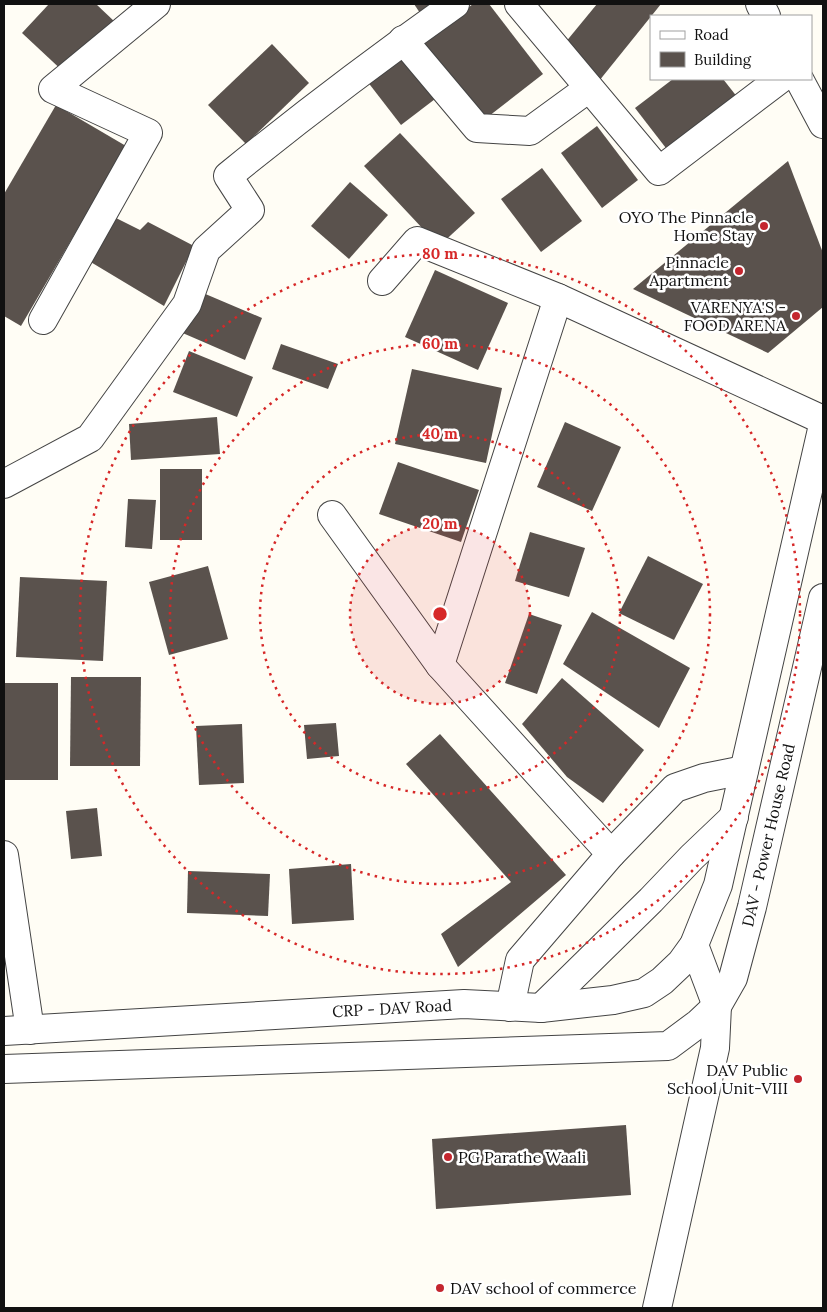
<svg xmlns="http://www.w3.org/2000/svg" width="827" height="1312" viewBox="0 0 827 1312" font-family="Lora,serif">
	<style>
		.building { fill: #5a524d }
		.lines { fill: none; stroke-linecap: round; stroke-linejoin: round }
		.minor-casing { stroke: #444; stroke-width: 30 }
		.minor { stroke: #fff; stroke-width: 28 }
		.ring { fill: none; stroke: #d62828; stroke-width: 2.5; stroke-dasharray: 2.5 5 }
		.poi-dot { fill: #c4262e; stroke: #fff; stroke-width: 2 }
		.labels { text-anchor: middle; dominant-baseline: central; stroke-width: 5; stroke-linejoin: round; paint-order: stroke }
		.poi-label { font-size: 16px; fill: #111; stroke: #fff; text-anchor: end }
		.street-label { font-size: 16px; fill: #111; stroke: #fff }
		.centre { fill: #d62828; stroke: #fff; stroke-width: 2.5 }
		.ring-label { font-size: 15px; text-anchor: middle; font-weight: bold; fill: #d62828; stroke: #fff; stroke-width: 5; stroke-linejoin: round; paint-order: stroke }
	</style>
	<rect width="100%" height="100%" fill="#fffdf5"/>
	<!-- building -->
	<g class="building">
		<path d="M 49,4 L 96,4 L 115,22 L 67,75 L 22,33 Z"/>
		<path d="M 414,4 L 439,4 L 422,16 Z"/>
		<path d="M 473,4 L 489,4 L 543,74 L 480,123 L 420,44 Z"/>
		<path d="M 597,4 L 661,4 L 599,81 L 560,49 Z"/>
		<path d="M 272,44 L 309,83 L 246,144 L 208,105 Z"/>
		<path d="M 406,52 L 439,96 L 401,125 L 367,81 Z"/>
		<path d="M 673,79 L 723,79 L 738,98 L 669,152 L 635,108 Z"/>
		<path d="M 56,105 L 126,146 L 21,326 L 4,316 L 4,194 Z"/>
		<path d="M 597,126 L 638,180 L 602,208 L 561,153 Z"/>
		<path d="M 400,133 L 475,213 L 439,246 L 364,166 Z"/>
		<path d="M 788,161 L 823,253 L 823,307 L 768,353 L 633,289 Z"/>
		<path d="M 542,168 L 582,221 L 541,252 L 501,199 Z"/>
		<path d="M 350,182 L 388,215 L 349,259 L 311,226 Z"/>
		<path d="M 110,215 L 140,230 L 148,222 L 194,246 L 164,306 L 89,261 Z"/>
		<path d="M 435,270 L 508,303 L 478,370 L 405,337 Z"/>
		<path d="M 196,290 L 262,318 L 245,360 L 178,331 Z"/>
		<path d="M 281,344 L 338,364 L 328,389 L 272,369 Z"/>
		<path d="M 189,351 L 253,377 L 237,417 L 173,392 Z"/>
		<path d="M 412,369 L 502,388 L 486,463 L 395,444 Z"/>
		<path d="M 217,417 L 220,454 L 131,460 L 129,424 Z"/>
		<path d="M 565,422 L 621,447 L 592,511 L 537,487 Z"/>
		<path d="M 398,462 L 479,490 L 461,542 L 379,514 Z"/>
		<rect x="160" y="469" width="42" height="71"/>
		<path d="M 128,499 L 156,500 L 152,549 L 125,547 Z"/>
		<path d="M 530,532 L 585,548 L 569,597 L 515,581 Z"/>
		<path d="M 648,556 L 703,584 L 674,640 L 619,613 Z"/>
		<path d="M 208,566 L 228,639 L 169,655 L 149,582 Z"/>
		<path d="M 20,577 L 107,581 L 103,661 L 16,657 Z"/>
		<path d="M 592,612 L 690,668 L 659,728 L 563,664 Z"/>
		<path d="M 529,614 L 562,625 L 537,694 L 505,683 Z"/>
		<path d="M 71,677 L 141,677 L 140,766 L 70,766 Z"/>
		<path d="M 562,678 L 644,750 L 603,803 L 567,777 L 522,724 Z"/>
		<rect x="4" y="683" width="54" height="97"/>
		<path d="M 336,723 L 339,756 L 307,759 L 304,725 Z"/>
		<path d="M 242,724 L 244,783 L 199,785 L 196,726 Z"/>
		<path d="M 440,734 L 566,875 L 458,967 L 441,934 L 511,882 L 406,764 Z"/>
		<path d="M 97,808 L 102,856 L 71,859 L 66,811 Z"/>
		<path d="M 351,864 L 354,920 L 292,924 L 289,869 Z"/>
		<path d="M 188,871 L 270,874 L 268,916 L 187,913 Z"/>
		<path d="M 626,1125 L 631,1195 L 436,1209 L 432,1139 Z"/>
	</g>
	<g class="lines">
		<!-- minor casing -->
		<g class="minor-casing">
			<g id="minor">
				<path d="M 519,4 L 659,171 L 780,79"/>
				<path d="M 760,4 L 766,16"/>
				<path d="M 403,40 L 477,128 L 530,131 L 589,88"/>
				<path d="M 799,79 L 823,124"/>
				<path d="M 382,281 L 417,241 L 558,298 L 823,420"/>
				<path d="M 43,320 L 148,133 L 53,89 L 156,4"/>
				<path d="M 4,484 L 90,438 L 187,304 L 206,250 L 250,210 L 228,176 C 302,116 377,59 455,4"/>
				<path d="M 332,515 L 440,665 L 611,854 L 520,960 L 510,1007"/>
				<path d="M 440,665 L 558,298"/>
				<path d="M 611,854 L 675,788 L 704,778 L 744,770"/>
				<path d="M 4,855 L 30,1030"/>
				<path d="M 541,1008 L 651,900 L 692,857 L 734,817"/>
				<path d="M 4,1031 L 464,1004 L 541,1008 L 613,1000 L 644,993 L 662,981 L 681,963 L 694,945 L 718,885 L 823,425"/>
				<path d="M 4,1069 L 668,1046 L 699,1023 L 717,1006 L 733,978 L 752,907 L 823,598"/>
				<path d="M 657,1308 L 715,1048 L 717,1006 L 694,945"/>
			</g>
		</g>
		<!-- minor -->
		<use href="#minor" class="minor"/>
	</g>
	<!-- distance rings -->
	<circle cx="440" cy="614" r="90" fill="#d62828" fill-opacity=".12"/>
	<g class="ring">
		<circle cx="440" cy="614" r="90"/>
		<circle cx="440" cy="614" r="180"/>
		<circle cx="440" cy="614" r="270"/>
		<circle cx="440" cy="614" r="360"/>
	</g>
	<!-- markers -->
	<g class="poi-dot">
		<circle cx="764" cy="226" r="5"/>
		<circle cx="739" cy="271" r="5"/>
		<circle cx="796" cy="316" r="5"/>
		<circle cx="798" cy="1079" r="5"/>
		<circle cx="448" cy="1157" r="5"/>
		<circle cx="440" cy="1288" r="5"/>
	</g>
	<g class="labels">
		<!-- poi labels -->
		<g class="poi-label">
			<text x="754" y="217">OYO The Pinnacle<tspan x="754" dy="18">Home Stay</tspan></text>
			<text x="729" y="262">Pinnacle<tspan x="729" dy="18">Apartment</tspan></text>
			<text x="786" y="307">VARENYA'S -<tspan x="786" dy="18">FOOD ARENA</tspan></text>
			<text x="788" y="1070">DAV Public<tspan x="788" dy="18">School Unit-VIII</tspan></text>
			<text x="458" y="1157" text-anchor="start">PG Parathe Waali</text>
			<text x="450" y="1288" text-anchor="start">DAV school of commerce</text>
		</g>
		<!-- street labels -->
		<g class="street-label">
			<text transform="translate(768 835) rotate(-77)">DAV - Power House Road</text>
			<text transform="translate(392 1008) rotate(-3)">CRP - DAV Road</text>
		</g>
	</g>
	<circle cx="440" cy="614" r="8" class="centre"/>
	<g class="ring-label">
		<text x="440" y="259">80 m</text>
		<text x="440" y="349">60 m</text>
		<text x="440" y="439">40 m</text>
		<text x="440" y="529">20 m</text>
	</g>
	<!-- border -->
	<rect width="827" height="1312" fill="none" stroke="#111111" stroke-width="10"/>
	<!-- legend -->
	<rect x="650" y="15" width="162" height="65" fill="#ffffff" stroke="#a0a0a0"/>
	<rect x="660" y="31" width="25" height="8" fill="#ffffff" stroke="#a0a0a0"/>
	<text x="694" y="40" font-size="15" fill="#111111">Road</text>
	<rect x="660" y="52" width="25" height="15" fill="#5a524d" stroke="#a0a0a0"/>
	<text x="694" y="65" font-size="15" fill="#111111">Building</text>
</svg>
